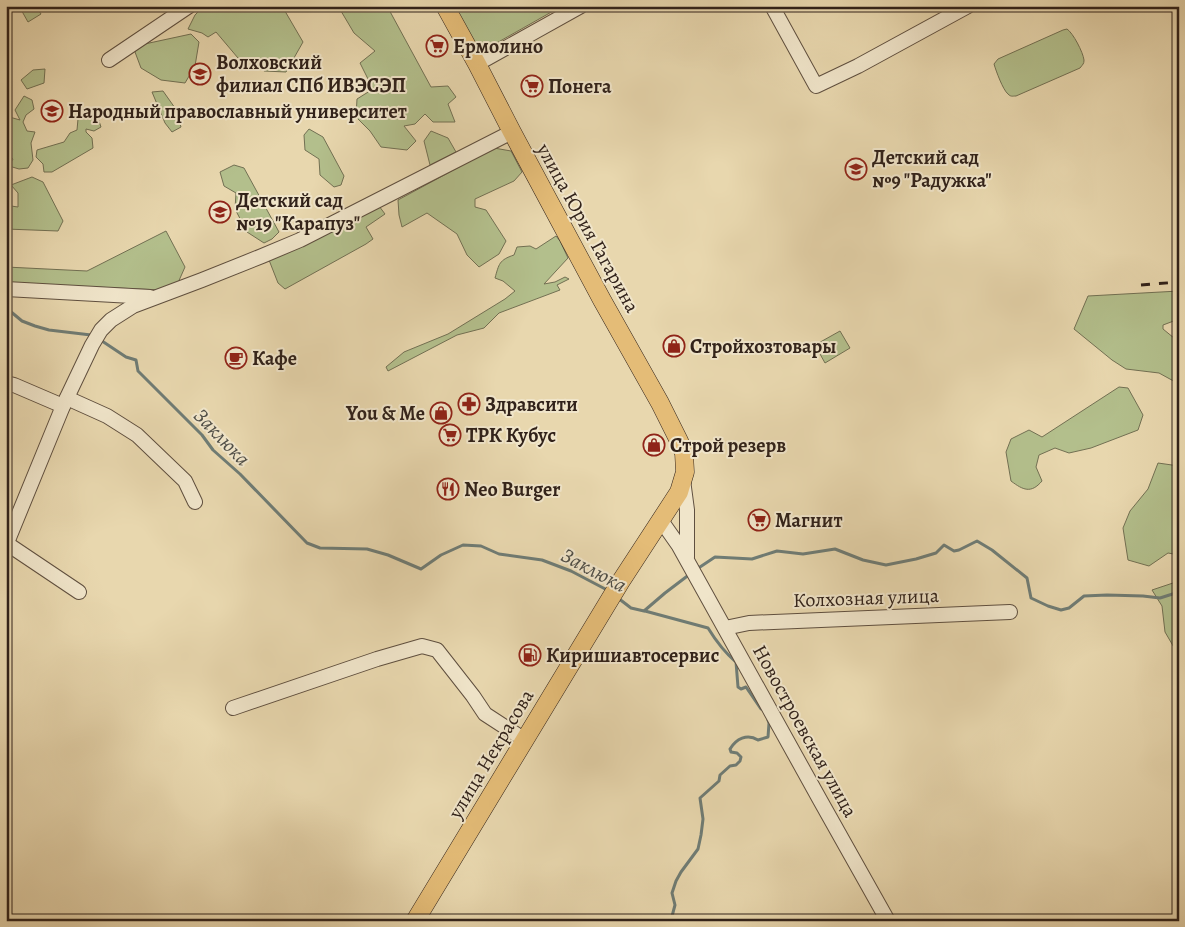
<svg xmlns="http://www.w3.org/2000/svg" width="1185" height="927" viewBox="0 0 1185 927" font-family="Alegreya,serif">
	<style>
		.green { fill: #b3bf8c; stroke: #727053 }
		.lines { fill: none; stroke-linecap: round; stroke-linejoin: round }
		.stream { stroke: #6f7c75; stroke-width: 3 }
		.minor-casing { stroke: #5f4f3f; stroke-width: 16 }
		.major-casing { stroke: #31221a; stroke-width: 19 }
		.minor { stroke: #f0e5ca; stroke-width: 14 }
		.major { stroke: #e4bc77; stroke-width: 18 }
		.rail { stroke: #31221a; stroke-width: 3; stroke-dasharray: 9 9; stroke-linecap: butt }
		.labels { text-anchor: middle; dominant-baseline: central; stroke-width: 4; stroke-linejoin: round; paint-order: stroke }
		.poi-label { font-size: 20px; font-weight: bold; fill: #31221a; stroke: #f0e5ca; text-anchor: start }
		.street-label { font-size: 20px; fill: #31221a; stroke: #f0e5ca }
		.water-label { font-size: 21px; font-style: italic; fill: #504f48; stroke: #f0e5ca }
	</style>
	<rect width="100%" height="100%" fill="#e8d7ae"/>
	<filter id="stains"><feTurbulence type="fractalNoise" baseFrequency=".004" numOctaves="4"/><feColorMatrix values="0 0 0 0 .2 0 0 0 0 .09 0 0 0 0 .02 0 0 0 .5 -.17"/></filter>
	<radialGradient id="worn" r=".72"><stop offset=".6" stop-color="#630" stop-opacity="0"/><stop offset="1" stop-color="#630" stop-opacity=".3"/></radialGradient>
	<!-- green -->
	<g class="green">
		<path d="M 19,6 L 36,6 L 41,14 L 28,22 Z"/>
		<path d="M 204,6 L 282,6 L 303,42 L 286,72 L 264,71 L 250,58 L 238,58 L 216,32 L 208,37 L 202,33 L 188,29 L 195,15 Z"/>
		<path d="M 338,6 L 387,6 L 431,87 L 448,86 L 456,97 L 448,104 L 455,122 L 433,122 L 425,114 L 415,124 L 404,126 L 416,141 L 407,150 L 381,147 L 370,131 L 356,117 L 357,99 L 373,89 L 360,63 L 375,51 L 354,33 Z"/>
		<path d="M 453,6 L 562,6 L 479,53 Z"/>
		<path d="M 1067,29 C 1073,33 1083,52 1084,60 C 1084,64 1083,64 1080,68 L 1016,96 C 1012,96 1011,97 1008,94 C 1003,90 996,71 994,64 L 998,59 L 1063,30 Z"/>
		<path d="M 191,34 L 199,42 L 195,66 L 185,83 L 161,80 L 141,68 L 135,52 L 140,45 Z"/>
		<path d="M 45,69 L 44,83 L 27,89 L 21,80 L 33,70 Z"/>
		<path d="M 163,91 L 175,108 L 181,127 L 172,132 L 165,123 L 152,92 Z"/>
		<path d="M 24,96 L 32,100 L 34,109 L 26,115 L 23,122 L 27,131 L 35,132 L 31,143 L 33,160 L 28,168 L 19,169 L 9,166 L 13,159 L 8,154 L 6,154 L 6,116 L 20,120 L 15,110 Z"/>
		<path d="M 86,114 L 97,115 L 101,127 L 94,131 L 86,129 L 86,132 L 92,138 L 93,148 L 52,172 L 44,172 L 43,164 L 36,157 L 37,150 L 64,142 L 70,133 L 77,130 L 78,119 Z"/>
		<path d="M 309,129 L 323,137 L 344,176 L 341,185 L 334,187 L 320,175 L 319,159 L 305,150 L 304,135 Z"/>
		<path d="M 431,131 L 448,138 L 456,152 L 430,165 L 424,141 Z"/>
		<path d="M 494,148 L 511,151 L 522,172 L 514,181 L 475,199 L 475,207 L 486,210 L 506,241 L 499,254 L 479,267 L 467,255 L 457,234 L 427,213 L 402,227 L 399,215 L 398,200 Z"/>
		<path d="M 234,165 L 244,168 L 279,232 L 272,239 L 264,243 L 247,232 L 235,209 L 236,193 L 224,186 L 220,172 Z"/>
		<path d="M 32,177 L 43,182 L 63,221 L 58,231 L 6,229 L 6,202 L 11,206 L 18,207 L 18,193 L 11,185 Z"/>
		<path d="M 379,206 L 385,214 L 366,227 L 373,239 L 366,244 L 285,289 L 278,283 L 269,260 Z"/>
		<path d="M 166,231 L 185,267 L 177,285 L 162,290 L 6,283 L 6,267 L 87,271 Z"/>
		<path d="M 556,236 L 560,241 L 568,258 L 544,284 L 555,282 L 565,277 L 569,279 L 557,285 L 560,290 L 499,313 L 484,328 L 457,335 L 388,371 L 386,367 L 404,352 L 448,334 L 505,299 L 515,291 L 503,281 L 495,278 C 499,264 499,260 514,255 L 517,247 L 530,246 L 536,249 Z"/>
		<path d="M 1179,291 L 1179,319 L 1163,325 L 1163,329 L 1174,338 L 1179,338 L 1179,384 L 1159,373 L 1126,369 L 1112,360 L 1074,329 L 1088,296 Z"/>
		<path d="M 840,331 L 850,348 L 825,363 L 815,345 Z"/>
		<path d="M 1119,387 L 1128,388 L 1143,415 L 1138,430 L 1091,448 L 1069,453 L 1055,448 L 1039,455 L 1036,467 L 1042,481 C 1031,494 1023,490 1011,481 L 1006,452 L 1011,439 L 1029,430 L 1042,437 Z"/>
		<path d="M 1158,463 L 1179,466 L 1179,555 L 1168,553 L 1149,566 L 1128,560 L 1123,528 L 1130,511 L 1148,489 Z"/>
		<path d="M 1179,581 L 1179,656 L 1165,632 L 1162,606 L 1152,590 Z"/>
	</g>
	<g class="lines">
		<!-- stream -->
		<g class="stream">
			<path d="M 6,312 L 10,311 L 22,321 L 35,326 L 49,330 L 91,335 L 93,336"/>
			<path d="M 99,339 L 126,357 L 136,360 L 138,371 L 202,435 L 213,450 L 240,474 L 307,543 L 320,548 L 367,549 L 388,555 L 421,569 L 441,555 L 463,545 L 481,546 L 499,554 L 542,560 L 571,571 L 609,591"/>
			<path d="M 697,569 L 715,557 L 752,559 L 777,551 L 803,554 L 835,549 L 863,560 L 886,565 L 916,559 L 936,553 L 944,545 L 954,551 L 959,550 L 977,541 L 992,550 L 1027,578 L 1031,598 L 1048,606 L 1061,610 L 1069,608 L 1084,596 L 1107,595 L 1143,596 L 1160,598 L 1179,592"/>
			<path d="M 618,598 L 631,608 L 644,611 L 665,593 L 690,574"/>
			<path d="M 645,611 L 708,628 C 716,641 724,652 736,662 L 738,687 L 741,689 L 746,687 L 761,709"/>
			<path d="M 670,921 L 671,920 L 675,905 L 672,893 L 676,881 L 681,872 L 698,849 L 701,835 L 703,819 L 700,798 L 719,781 L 720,775 L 730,766 L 736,765 L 740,761 L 741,757 L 737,753 L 731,752 L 730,749 C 736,739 747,733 758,740 L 768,737 L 769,723 L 768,720"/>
		</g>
		<!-- minor casing -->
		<g class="minor-casing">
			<g id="minor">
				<path d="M 772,6 L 816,86 L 858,66 L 968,6"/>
				<path d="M 109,60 L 189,6"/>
				<path d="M 477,64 L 581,6"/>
				<path d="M 6,289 L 150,297"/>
				<path d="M 6,383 L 14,385 L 63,406"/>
				<path d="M 67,398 L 107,416 L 137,435 L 185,481 L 195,502"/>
				<path d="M 683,480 L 687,510 L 687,557"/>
				<path d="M 660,519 L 679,546 L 820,800 L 888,921"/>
				<path d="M 6,543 L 79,592"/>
				<path d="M 6,545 L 63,406 L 92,345 L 101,330 L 111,320 L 133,306 L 202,280 L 262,256 L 300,240 L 512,132"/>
				<path d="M 725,628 L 749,623 L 1010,612"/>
				<path d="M 233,708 L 377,659 L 422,646 L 437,650 L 473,696 L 485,714 L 525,740"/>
			</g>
		</g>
		<!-- major casing -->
		<g class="major-casing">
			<path id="major" d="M 415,921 L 621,581 L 679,492 L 685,472 L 684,453 L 679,441 L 660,403 L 602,300 L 512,132 L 477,64 L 445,6"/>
		</g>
		<!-- minor -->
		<use href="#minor" class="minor"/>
		<!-- major -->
		<use href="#major" class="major"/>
		<!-- rail -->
		<path class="rail" d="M 1141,285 L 1179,282"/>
	</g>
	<!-- icons -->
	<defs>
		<g id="supermarket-ring" transform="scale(1.125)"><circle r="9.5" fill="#f0e5ca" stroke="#8f2418" stroke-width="1.5"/><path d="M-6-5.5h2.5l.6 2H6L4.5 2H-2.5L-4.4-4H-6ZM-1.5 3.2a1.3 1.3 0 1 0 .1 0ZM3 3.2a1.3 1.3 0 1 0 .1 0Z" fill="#8f2418"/></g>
		<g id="university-ring" transform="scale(1.125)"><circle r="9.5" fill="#f0e5ca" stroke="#8f2418" stroke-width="1.5"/><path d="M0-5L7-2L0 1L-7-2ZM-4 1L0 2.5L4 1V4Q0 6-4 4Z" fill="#8f2418"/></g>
		<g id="school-ring" transform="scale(1.125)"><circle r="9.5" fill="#f0e5ca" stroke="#8f2418" stroke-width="1.5"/><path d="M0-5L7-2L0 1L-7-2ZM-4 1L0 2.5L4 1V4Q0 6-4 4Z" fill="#8f2418"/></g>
		<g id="shop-ring" transform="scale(1.125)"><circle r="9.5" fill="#f0e5ca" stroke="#8f2418" stroke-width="1.5"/><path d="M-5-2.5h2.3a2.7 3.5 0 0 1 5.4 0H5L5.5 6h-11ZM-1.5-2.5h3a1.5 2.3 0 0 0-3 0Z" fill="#8f2418"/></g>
		<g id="cafe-ring" transform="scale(1.125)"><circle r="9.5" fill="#f0e5ca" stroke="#8f2418" stroke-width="1.5"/><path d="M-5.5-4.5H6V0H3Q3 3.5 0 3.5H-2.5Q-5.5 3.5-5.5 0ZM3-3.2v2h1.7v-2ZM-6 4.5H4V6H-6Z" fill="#8f2418"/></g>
		<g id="pharmacy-ring" transform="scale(1.125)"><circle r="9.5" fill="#f0e5ca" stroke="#8f2418" stroke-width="1.5"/><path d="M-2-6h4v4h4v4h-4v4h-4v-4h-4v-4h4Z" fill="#8f2418"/></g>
		<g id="restaurant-ring" transform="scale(1.125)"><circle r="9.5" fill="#f0e5ca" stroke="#8f2418" stroke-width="1.5"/><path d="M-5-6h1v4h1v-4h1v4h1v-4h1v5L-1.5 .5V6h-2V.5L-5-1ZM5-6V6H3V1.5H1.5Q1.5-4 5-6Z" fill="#8f2418"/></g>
		<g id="fuel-ring" transform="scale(1.125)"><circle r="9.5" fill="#f0e5ca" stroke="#8f2418" stroke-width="1.5"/><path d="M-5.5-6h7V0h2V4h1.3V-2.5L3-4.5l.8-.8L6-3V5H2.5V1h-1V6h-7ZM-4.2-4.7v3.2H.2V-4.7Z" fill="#8f2418"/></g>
	</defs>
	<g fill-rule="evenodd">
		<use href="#supermarket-ring" x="437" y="46"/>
		<use href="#university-ring" x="200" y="74"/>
		<use href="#supermarket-ring" x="532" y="86"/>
		<use href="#university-ring" x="52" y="111"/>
		<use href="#school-ring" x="856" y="169"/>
		<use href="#school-ring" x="220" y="212"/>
		<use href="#shop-ring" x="674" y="346"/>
		<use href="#cafe-ring" x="236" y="358"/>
		<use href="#pharmacy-ring" x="469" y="404"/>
		<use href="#shop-ring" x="441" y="413"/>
		<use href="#supermarket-ring" x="450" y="435"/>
		<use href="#shop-ring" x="654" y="445"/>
		<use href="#restaurant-ring" x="448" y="489"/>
		<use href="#supermarket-ring" x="759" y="520"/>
		<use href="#fuel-ring" x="530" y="655"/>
	</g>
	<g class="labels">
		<!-- poi labels -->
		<g class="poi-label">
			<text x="453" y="46">Ермолино</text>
			<text x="216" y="62">Волховский<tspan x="216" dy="23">филиал СПб ИВЭСЭП</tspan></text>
			<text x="548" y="86">Понега</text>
			<text x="68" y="111">Народный православный университет</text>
			<text x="872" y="157">Детский cад<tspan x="872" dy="23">№9 "Радужка"</tspan></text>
			<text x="236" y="200">Детский сад<tspan x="236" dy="23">№19 "Карапуз"</tspan></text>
			<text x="690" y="346">Стройхозтовары</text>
			<text x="252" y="358">Кафе</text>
			<text x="485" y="404">Здравсити</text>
			<text x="425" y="413" text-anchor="end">You &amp; Me</text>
			<text x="466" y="435">ТРК Кубус</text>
			<text x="670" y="445">Строй резерв</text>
			<text x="464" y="489">Neo Burger</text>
			<text x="775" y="520">Магнит</text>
			<text x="546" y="655">Киришиавтосервис</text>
		</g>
		<!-- street labels -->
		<g class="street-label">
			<text transform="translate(588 228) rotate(61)">улица Юрия Гагарина</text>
			<text transform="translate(866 598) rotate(-2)">Колхозная улица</text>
			<text transform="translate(805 731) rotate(61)">Новостроевская улица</text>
			<text transform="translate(491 754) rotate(-59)">улица Некрасова</text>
		</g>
		<!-- water labels -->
		<g class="water-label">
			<text transform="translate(222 437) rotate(46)">Заклюка</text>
			<text transform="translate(594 570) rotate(28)">Заклюка</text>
		</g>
	</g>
	<!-- margin -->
	<rect width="1185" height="927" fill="none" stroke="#e8d7ae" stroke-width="25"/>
	<rect x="8" y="8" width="1170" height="912" fill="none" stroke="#31221a" stroke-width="2.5"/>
	<rect x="12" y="12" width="1160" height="902" fill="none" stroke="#31221a"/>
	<rect width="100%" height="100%" filter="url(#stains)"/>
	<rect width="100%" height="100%" fill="url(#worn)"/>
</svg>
